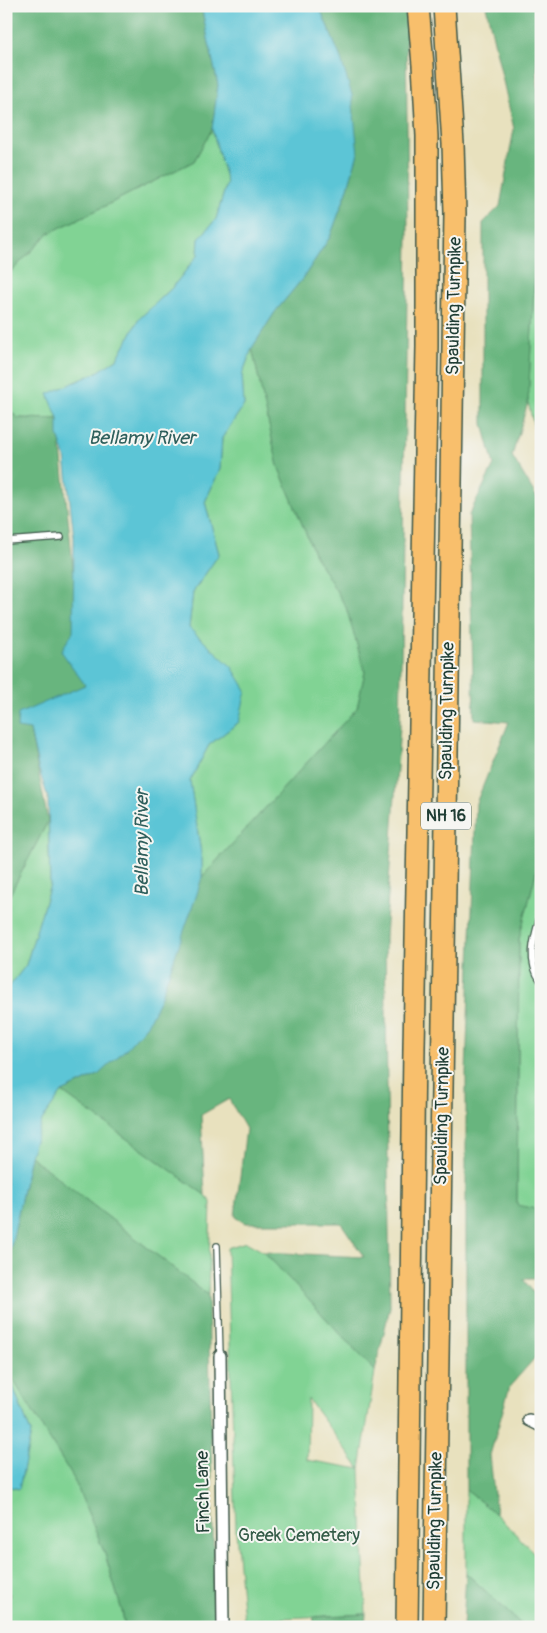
<svg xmlns="http://www.w3.org/2000/svg" width="547" height="1633" viewBox="0 0 547 1633" font-family="Pangolin,sans-serif">
	<style>
		.green { fill: #81d394; stroke: #508864; fill-rule: evenodd }
		.forest { fill: #68b57e; stroke: #447959 }
		.water { fill: #5bc5d6; stroke: #3d8185 }
		.lines { fill: none; stroke-linecap: round; stroke-linejoin: round }
		.lane-casing { stroke: #3d5649; stroke-width: 8 }
		.street-casing { stroke: #3d5649; stroke-width: 14 }
		.highway-casing { stroke: #3d5649; stroke-width: 24 }
		.lane { stroke: #fff; stroke-width: 5.5 }
		.street { stroke: #fff; stroke-width: 11 }
		.highway { stroke: #f8bf6c; stroke-width: 21 }
		.labels { text-anchor: middle; dominant-baseline: central; stroke-width: 4; stroke-linejoin: round; paint-order: stroke }
		.shield { fill: #f6f6f2; stroke: #60746d; stroke-width: 1 }
		.shield-label { font-size: 16px; font-weight: bold; fill: #1f3d34 }
		.street-label { font-size: 18px; fill: #1f3d34; stroke: #f6f6f2 }
		.park-label { font-size: 18px; fill: #335b47; stroke: #f6f6f2 }
		.water-label { font-size: 19px; font-style: italic; fill: #2e5f5c; stroke: #f6f6f2 }
	</style>
	<rect width="100%" height="100%" fill="#f6f6f2"/>
	<filter id="ink" filterUnits="userSpaceOnUse"><feTurbulence type="fractalNoise" baseFrequency=".02" numOctaves="2"/><feDisplacementMap in="SourceGraphic" scale="10" xChannelSelector="R" yChannelSelector="G"/><feConvolveMatrix kernelMatrix="1 2 1 2 8 2 1 2 1" color-interpolation-filters="sRGB"/></filter>
	<filter id="wash" filterUnits="userSpaceOnUse"><feTurbulence type="fractalNoise" baseFrequency=".0096" numOctaves="4" result="noise"/><feDisplacementMap in="SourceGraphic" scale="20" xChannelSelector="R" yChannelSelector="G"/><feGaussianBlur stdDeviation="1.12" result="paint"/><feColorMatrix in="noise" values="0 0 0 0 0 0 0 0 0 0 0 0 0 0 0 0 0 1.4 0 .05"/><feComposite in="paint" operator="in"/></filter>
	<g filter="url(#wash)">
		<rect width="100%" height="100%" fill="#e8e1be"/>
		<!-- green -->
		<g class="green">
			<path d="M 212,129 L 227,182 L 216,219 L 199,239 L 198,255 L 172,288 L 139,319 L 117,359 L 96,373 L 49,394 L 58,419 L 18,418 L 6,407 L 6,277 L 49,233 L 99,209 L 194,161 Z"/>
			<path d="M 540,177 L 541,177 L 541,457 L 528,402 Z"/>
			<path d="M 252,348 L 278,466 L 315,555 L 346,607 L 365,672 L 357,708 L 202,877 L 202,860 L 190,781 L 209,745 L 239,722 L 189,628 L 193,592 L 219,554 L 205,502 L 220,469 L 222,438 L 244,405 L 242,375 Z"/>
			<path d="M 48,821 L 50,885 L 26,965 L 6,991 L 6,902 Z"/>
			<path d="M 541,853 L 541,1210 L 517,1206 L 519,939 Z"/>
			<path d="M 62,1092 L 205,1195 L 211,1202 L 208,1295 L 30,1156 L 42,1120 Z"/>
			<path d="M 246,1242 L 264,1252 L 375,1371 L 360,1469 L 366,1614 L 244,1620 L 236,1532 L 227,1248 ZM 308,1399 L 360,1469 L 307,1460 Z"/>
			<path d="M 6,1368 L 74,1479 L 105,1554 L 122,1611 L 125,1627 L 6,1627 L 6,1607 L 10,1594 L 6,1593 L 6,1486 L 19,1489 L 31,1433 Z"/>
			<path d="M 466,1490 L 496,1514 L 541,1560 L 541,1627 L 524,1627 L 466,1573 Z"/>
		</g>
		<!-- forest -->
		<g class="forest">
			<path d="M 6,6 L 201,6 L 218,85 L 212,129 L 194,161 L 99,209 L 49,233 L 6,277 Z"/>
			<path d="M 319,6 L 403,6 L 406,19 L 408,236 L 400,726 L 385,937 L 390,1307 L 375,1371 L 264,1252 L 364,1257 L 341,1223 L 245,1223 L 235,1216 L 246,1129 L 229,1099 L 201,1115 L 205,1195 L 62,1092 L 98,1075 L 180,940 L 202,877 L 357,708 L 365,672 L 346,607 L 315,555 L 278,466 L 252,348 L 275,312 L 303,278 L 330,237 L 347,191 L 358,153 L 340,56 Z"/>
			<path d="M 486,6 L 541,6 L 541,13 L 536,15 L 540,177 L 528,402 L 512,456 L 541,504 L 541,853 L 519,939 L 517,1205 L 541,1210 L 541,1279 L 523,1279 L 541,1302 L 541,1351 L 510,1386 L 490,1455 L 496,1514 L 466,1490 L 466,1072 L 476,803 L 509,722 L 474,719 L 469,515 L 494,465 L 483,424 L 483,223 L 500,206 L 514,129 Z"/>
			<path d="M 6,407 L 18,418 L 58,419 L 85,685 L 30,730 L 48,821 L 6,902 Z"/>
			<path d="M 30,1156 L 208,1295 L 215,1627 L 125,1627 L 122,1611 L 105,1554 L 74,1479 L 6,1368 L 6,1261 L 11,1247 Z"/>
			<path d="M 466,1573 L 524,1627 L 463,1627 Z"/>
			<path d="M 366,1614 L 365,1627 L 315,1627 L 313,1617 Z"/>
		</g>
		<!-- water -->
		<g class="water">
			<path d="M 201,6 L 319,6 L 340,56 L 352,95 L 358,153 L 347,191 L 330,237 L 303,278 L 275,312 L 252,348 L 242,375 L 244,405 L 222,438 L 220,469 L 205,502 L 219,554 L 193,592 L 189,628 L 232,667 L 246,690 L 239,722 L 209,745 L 190,781 L 202,860 L 202,877 L 197,894 L 160,999 L 147,1025 L 127,1048 L 98,1075 L 62,1092 L 42,1120 L 30,1156 L 11,1247 L 6,1261 L 6,991 L 26,965 L 50,885 L 48,798 L 38,767 L 30,730 L 17,728 L 18,714 L 85,685 L 61,651 L 73,632 L 74,538 L 65,457 L 58,435 L 58,418 L 48,394 L 96,373 L 117,359 L 139,319 L 172,288 L 198,255 L 199,239 L 216,219 L 227,182 L 212,129 L 218,85 Z"/>
			<path d="M 6,1369 L 31,1433 L 19,1489 L 6,1486 Z"/>
		</g>
	</g>
	<g filter="url(#ink)">
		<g class="lines">
			<!-- lane casing -->
			<g class="lane-casing">
				<g id="lane">
					<path d="M 6,541 L 61,537"/>
					<path d="M 541,913 C 535,935 525,960 541,981"/>
					<path d="M 217,1246 L 220,1356"/>
				</g>
			</g>
			<!-- street casing -->
			<g class="street-casing">
				<g id="street">
					<path d="M 220,1356 L 223,1627"/>
					<path d="M 529,1420 L 541,1426"/>
				</g>
			</g>
			<!-- highway casing -->
			<g class="highway-casing">
				<g id="highway">
					<path d="M 407,1627 L 414,1048 L 427,346 L 427,136 L 423,65 L 418,6"/>
					<path d="M 434,1627 L 455,213 L 453,144 L 444,6"/>
				</g>
			</g>
			<!-- lane -->
			<use href="#lane" class="lane"/>
			<!-- street -->
			<use href="#street" class="street"/>
			<!-- highway -->
			<use href="#highway" class="highway"/>
		</g>
	</g>
	<g class="labels">
		<!-- shield labels -->
		<rect class="shield" x="421" y="802.5" width="50" height="27" rx="4"/>
		<g class="shield-label">
			<text x="446" y="816">NH 16</text>
		</g>
		<!-- street labels -->
		<g class="street-label">
			<text transform="translate(454 306) rotate(-89)">Spaulding Turnpike</text>
			<text transform="translate(447 711) rotate(-89)">Spaulding Turnpike</text>
			<text transform="translate(442 1116) rotate(-89)">Spaulding Turnpike</text>
			<text transform="translate(203 1492) rotate(-91)">Finch Lane</text>
			<text transform="translate(435 1521) rotate(-89)">Spaulding Turnpike</text>
		</g>
		<!-- park labels -->
		<g class="park-label">
			<text x="299" y="1535">Greek Cemetery</text>
		</g>
		<!-- water labels -->
		<g class="water-label">
			<text x="142" y="438">Bellamy River</text>
			<text transform="translate(142 843) rotate(-90)">Bellamy River</text>
		</g>
	</g>
	<!-- margin -->
	<rect width="547" height="1633" fill="none" stroke="#f6f6f2" stroke-width="25"/>
</svg>
